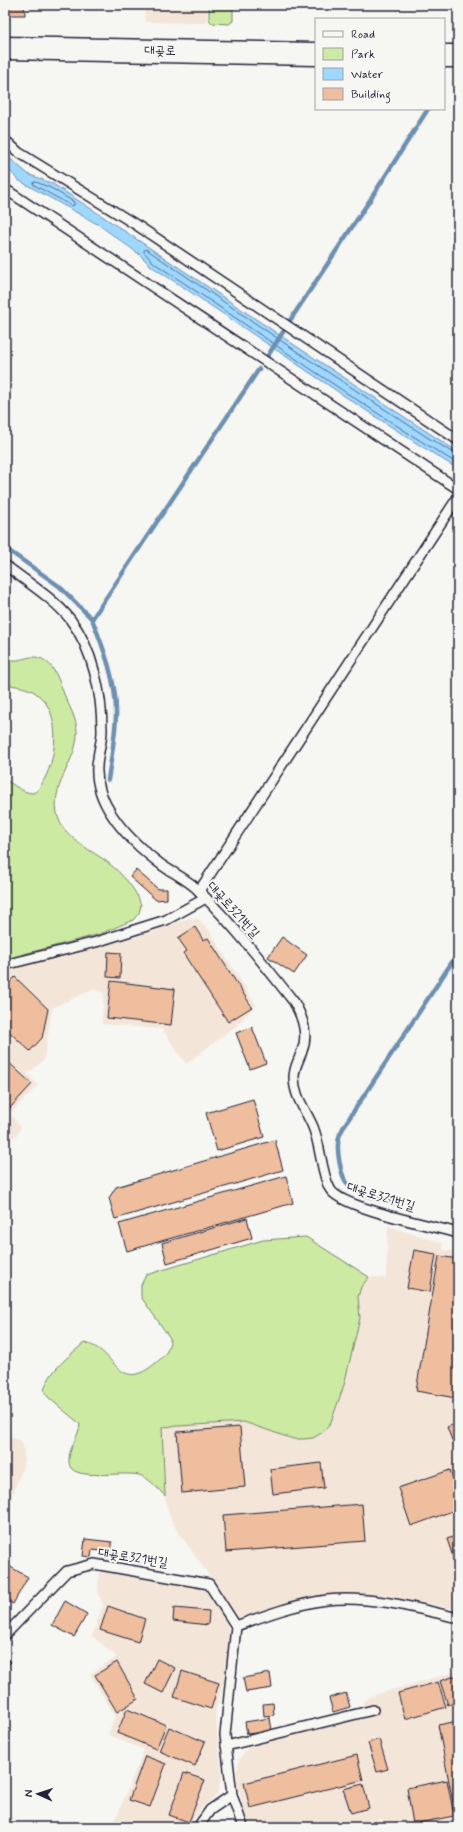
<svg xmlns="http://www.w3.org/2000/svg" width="463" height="1832" viewBox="0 0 463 1832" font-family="Mynerve,'Poor Story',sans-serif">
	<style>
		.built { fill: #f4e5d9 }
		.green { fill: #cceaa2; stroke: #77866e }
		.water { fill: #9fd8ff; stroke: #6d8fb1 }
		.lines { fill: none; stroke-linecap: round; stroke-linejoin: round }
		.shore { stroke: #546b89; stroke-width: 1 }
		.stream { stroke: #6d8fb1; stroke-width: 4.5 }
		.building { fill: #eebe9e; stroke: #22223b }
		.lane-casing { stroke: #22223b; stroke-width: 12 }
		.secondary-casing { stroke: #22223b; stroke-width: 25 }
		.lane { stroke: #f6f6f2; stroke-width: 9 }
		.secondary { stroke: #f6f6f2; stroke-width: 22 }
		.labels { text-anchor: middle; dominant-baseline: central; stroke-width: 4; stroke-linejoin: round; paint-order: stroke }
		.street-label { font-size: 13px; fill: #22223b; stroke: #f6f6f2 }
	</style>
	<rect width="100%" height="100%" fill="#f6f6f2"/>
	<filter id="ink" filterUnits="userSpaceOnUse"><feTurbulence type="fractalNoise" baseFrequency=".025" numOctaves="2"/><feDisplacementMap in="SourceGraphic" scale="8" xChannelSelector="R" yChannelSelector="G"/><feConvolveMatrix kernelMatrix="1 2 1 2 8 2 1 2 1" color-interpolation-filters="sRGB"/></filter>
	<g filter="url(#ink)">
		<!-- built -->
		<g class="built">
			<path d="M 145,5 L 207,5 L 207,23 L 145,22 Z"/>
			<path d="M 189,918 L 198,919 L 209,930 L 256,1005 L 237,1025 L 186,1064 L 162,1029 L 102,1024 L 104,993 L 94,989 L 52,1008 L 44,1060 L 27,1074 L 38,1085 L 10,1114 L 21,1127 L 16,1137 L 5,1137 L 5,970 L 147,934 Z"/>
			<path d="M 388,1226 L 442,1243 L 443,1250 L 458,1252 L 458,1610 L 389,1596 L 329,1596 L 241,1621 L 175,1527 L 168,1512 L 165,1496 L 161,1427 L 244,1422 L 293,1439 L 360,1318 L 358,1297 L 361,1287 L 369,1277 L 386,1278 Z"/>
			<path d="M 5,1434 L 21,1441 L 24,1449 L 24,1464 L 5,1515 Z"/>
			<path d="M 99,1570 L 203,1588 L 216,1603 L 228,1626 L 229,1643 L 226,1676 L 216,1709 L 217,1734 L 222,1776 L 217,1794 L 201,1809 L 189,1827 L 104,1827 L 117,1816 L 144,1750 L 108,1735 L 115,1716 L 90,1674 L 117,1657 L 92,1636 L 103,1605 L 98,1593 Z"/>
			<path d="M 458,1671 L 458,1826 L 410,1827 L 379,1819 L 372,1827 L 249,1827 L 237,1783 L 237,1770 L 240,1759 L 249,1745 L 368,1718 L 363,1703 L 371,1696 Z"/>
		</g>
		<!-- green -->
		<g class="green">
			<path d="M 209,5 L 233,5 L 233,21 L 229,24 L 212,23 L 209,20 Z"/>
			<path d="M 5,646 L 8,655 L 12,660 C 20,661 26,657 33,657 C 52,657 59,680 64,694 C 69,706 77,719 77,732 C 78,760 51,783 57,813 C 61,836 89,849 106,861 C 120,872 136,888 141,905 L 139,913 L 133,920 L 100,934 L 5,959 L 5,779 C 12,784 24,793 32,793 C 37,792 39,788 41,785 C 57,761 63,713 37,694 C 29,687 15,686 5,684 Z"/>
			<path d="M 306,1237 L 369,1277 L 361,1287 L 358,1297 L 360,1318 L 344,1385 L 331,1422 L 323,1432 L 313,1438 L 303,1439 L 293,1439 L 244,1422 L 162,1427 L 165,1496 C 158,1489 151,1480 142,1476 C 126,1469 69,1484 69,1462 C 68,1448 79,1437 80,1424 L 49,1398 L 44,1391 C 48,1372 69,1356 84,1343 C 117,1348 116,1397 157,1362 C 165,1355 170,1350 170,1338 L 141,1297 L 141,1285 L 146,1275 L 263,1240 Z"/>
		</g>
		<!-- water -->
		<path class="water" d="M 5,154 L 28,174 L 53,184 L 99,214 L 308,354 L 458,452 L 458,469 C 353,405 254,333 151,266 L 139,254 L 99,225 L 18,180 L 5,165 Z"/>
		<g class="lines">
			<!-- shore -->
			<g class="shore">
				<path d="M 36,182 L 51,188 L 74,202 L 74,205 L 72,206 L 34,185 L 33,183 Z"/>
				<path d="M 458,455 L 430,439 L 305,357 L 146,249 L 144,250 L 144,252 L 154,263 C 255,330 354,401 458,464"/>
			</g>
			<!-- stream -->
			<g class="stream">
				<path d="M 289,322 L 370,200 L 428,109"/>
				<path d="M 267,357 L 283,332"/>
				<path d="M 5,548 L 59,586 L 92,619"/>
				<path d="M 108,780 C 111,759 115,738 116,716 C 117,683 104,649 92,619 L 259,369"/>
				<path d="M 393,1203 C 380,1198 359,1195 349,1185 C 340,1178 336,1148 339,1137 C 340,1133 343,1129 344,1126 L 458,953"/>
			</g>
		</g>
		<!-- building -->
		<g class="building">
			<path d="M 5,5 L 24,5 L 25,15 L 5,15 Z"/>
			<path d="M 5,412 L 10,416 L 5,423 Z"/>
			<path d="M 136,870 L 158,889 L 167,889 L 167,899 L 156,900 L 130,877 Z"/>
			<path d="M 195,927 L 203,940 L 208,938 L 252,1007 L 228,1022 L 183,953 L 187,951 L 178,938 Z"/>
			<path d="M 282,937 L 307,955 L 294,974 L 268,957 Z"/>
			<path d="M 108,952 L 121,953 L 120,978 L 107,977 Z"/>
			<path d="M 15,977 L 48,1009 L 42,1038 L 30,1051 L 5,1028 L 5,987 Z"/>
			<path d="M 111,981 L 175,989 L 171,1025 L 107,1018 Z"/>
			<path d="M 252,1027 L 266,1063 L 250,1069 L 236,1033 Z"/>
			<path d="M 5,1059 L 32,1084 L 10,1108 L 5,1103 Z"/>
			<path d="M 253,1099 L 264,1137 L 217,1151 L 206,1113 Z"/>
			<path d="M 275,1140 L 283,1170 L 115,1219 L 109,1198 L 116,1187 Z"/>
			<path d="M 286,1176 L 293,1203 L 127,1251 L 119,1224 Z"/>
			<path d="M 247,1218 L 252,1238 L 167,1263 L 162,1243 Z"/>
			<path d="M 414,1250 L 436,1254 L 430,1292 L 407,1288 Z"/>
			<path d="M 439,1256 L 458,1259 L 458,1384 L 456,1398 L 416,1391 Z"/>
			<path d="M 458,1423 L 458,1456 L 447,1427 Z"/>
			<path d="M 240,1427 L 245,1487 L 182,1493 L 177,1432 Z"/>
			<path d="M 321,1463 L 324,1488 L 273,1494 L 270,1469 Z"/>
			<path d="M 450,1470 L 458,1494 L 458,1509 L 411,1526 L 398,1488 Z"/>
			<path d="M 362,1504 L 365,1541 L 226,1552 L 223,1515 Z"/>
			<path d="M 458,1535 L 458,1572 L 447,1539 Z"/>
			<path d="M 85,1539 L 112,1542 L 111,1552 L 92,1550 L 91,1557 L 83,1556 Z"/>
			<path d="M 7,1565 L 28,1577 L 13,1604 L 5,1599 L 5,1569 Z"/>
			<path d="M 65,1601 L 87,1614 L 74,1637 L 52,1625 Z"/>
			<path d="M 108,1606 L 145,1619 L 138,1642 L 100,1630 Z"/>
			<path d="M 174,1608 L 209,1611 L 208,1625 L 173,1621 Z"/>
			<path d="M 5,1656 L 11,1662 L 5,1668 Z"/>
			<path d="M 157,1659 L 175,1668 L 163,1693 L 145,1684 Z"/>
			<path d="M 117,1662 L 138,1699 L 117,1712 L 95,1675 Z"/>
			<path d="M 182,1671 L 219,1683 L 211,1709 L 174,1697 Z"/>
			<path d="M 270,1673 L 272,1688 L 246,1692 L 243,1678 Z"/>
			<path d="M 458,1675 L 458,1702 L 448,1705 L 440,1681 Z"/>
			<path d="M 438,1682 L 446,1707 L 405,1719 L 398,1693 Z"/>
			<path d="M 346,1693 L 350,1707 L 333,1712 L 329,1698 Z"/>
			<path d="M 273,1703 L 274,1715 L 264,1716 L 263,1704 Z"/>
			<path d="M 127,1709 L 166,1725 L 156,1749 L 117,1733 Z"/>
			<path d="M 270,1718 L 272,1731 L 247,1734 L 245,1722 Z"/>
			<path d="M 458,1721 L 458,1823 L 457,1823 L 438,1725 Z"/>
			<path d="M 169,1727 L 205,1742 L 195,1766 L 159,1751 Z"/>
			<path d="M 379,1739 L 388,1769 L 377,1772 L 368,1743 Z"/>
			<path d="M 357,1755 L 363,1780 L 250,1808 L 244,1783 Z"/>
			<path d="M 145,1756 L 166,1764 L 150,1807 L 129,1800 Z"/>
			<path d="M 184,1773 L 205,1780 L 189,1822 L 169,1815 Z"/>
			<path d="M 447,1780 L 454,1816 L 413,1824 L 407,1788 Z"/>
			<path d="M 363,1784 L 369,1808 L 351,1813 L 343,1789 Z"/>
		</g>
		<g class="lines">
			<!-- lane casing -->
			<g class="lane-casing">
				<g id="lane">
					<path d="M 5,140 L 18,152 L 138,226 L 458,440"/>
					<path d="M 5,189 L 458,489"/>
					<path d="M 5,565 C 27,582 53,598 70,619 C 93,649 102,694 102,731 C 102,740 99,749 98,758 C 94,779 100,797 112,815 C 125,835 143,851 163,866 C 175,874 190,881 200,892 C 234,926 264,964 294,1002 C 302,1016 309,1034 302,1051 C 299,1060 294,1067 294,1077 C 294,1097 306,1110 313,1127 C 321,1146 321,1173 330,1189 C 340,1208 434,1226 458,1233"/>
					<path d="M 199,891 L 458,497"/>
					<path d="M 5,965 L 96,942 L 166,920 L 206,898"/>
					<path d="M 236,1626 C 266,1615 296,1604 327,1600 C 369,1595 417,1608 458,1618"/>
					<path d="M 5,1635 L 67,1571 L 94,1564 L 209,1584 L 236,1626 L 225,1735 L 232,1795 L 210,1810 L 198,1827"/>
					<path d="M 226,1746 L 373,1710"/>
					<path d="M 232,1795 L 243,1827"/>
				</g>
			</g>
			<!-- secondary casing -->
			<g class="secondary-casing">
				<g id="secondary">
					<path d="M 5,48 L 316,54"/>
					<path d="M 444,56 L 458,56"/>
				</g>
			</g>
			<!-- lane -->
			<use href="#lane" class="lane"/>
			<!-- secondary -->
			<use href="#secondary" class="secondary"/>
		</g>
	</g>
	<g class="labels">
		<!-- street labels -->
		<g class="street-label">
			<text transform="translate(160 51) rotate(1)">대곶로</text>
			<text transform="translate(233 910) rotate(48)">대곶로321번길</text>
			<text transform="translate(381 1197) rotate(17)">대곶로321번길</text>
			<text transform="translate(133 1558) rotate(9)">대곶로321번길</text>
		</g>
	</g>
	<!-- margin -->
	<rect width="463" height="1832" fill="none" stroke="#f6f6f2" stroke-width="20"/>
	<rect x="10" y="10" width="443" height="1812" fill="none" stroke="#22223b" stroke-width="1.5" filter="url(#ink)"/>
	<!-- legend -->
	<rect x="315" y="18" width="130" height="92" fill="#f6f6f2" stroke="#a1a1a9"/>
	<rect x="323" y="31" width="20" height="6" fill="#f6f6f2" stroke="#a1a1a9"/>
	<text x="351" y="38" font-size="12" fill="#22223b">Road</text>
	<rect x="323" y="48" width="20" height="12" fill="#cceaa2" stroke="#a1a1a9"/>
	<text x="351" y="58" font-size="12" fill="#22223b">Park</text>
	<rect x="323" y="68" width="20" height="12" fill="#9fd8ff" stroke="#a1a1a9"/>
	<text x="351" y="78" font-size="12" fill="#22223b">Water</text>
	<rect x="323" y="88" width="20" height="12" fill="#eebe9e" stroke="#a1a1a9"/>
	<text x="351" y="98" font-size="12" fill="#22223b">Building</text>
	<!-- north arrow -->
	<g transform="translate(38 1794) rotate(273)" stroke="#f6f6f2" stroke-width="3" paint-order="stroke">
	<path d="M0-3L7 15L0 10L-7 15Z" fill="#22223b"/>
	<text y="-6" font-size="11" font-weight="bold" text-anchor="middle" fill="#22223b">N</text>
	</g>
</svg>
